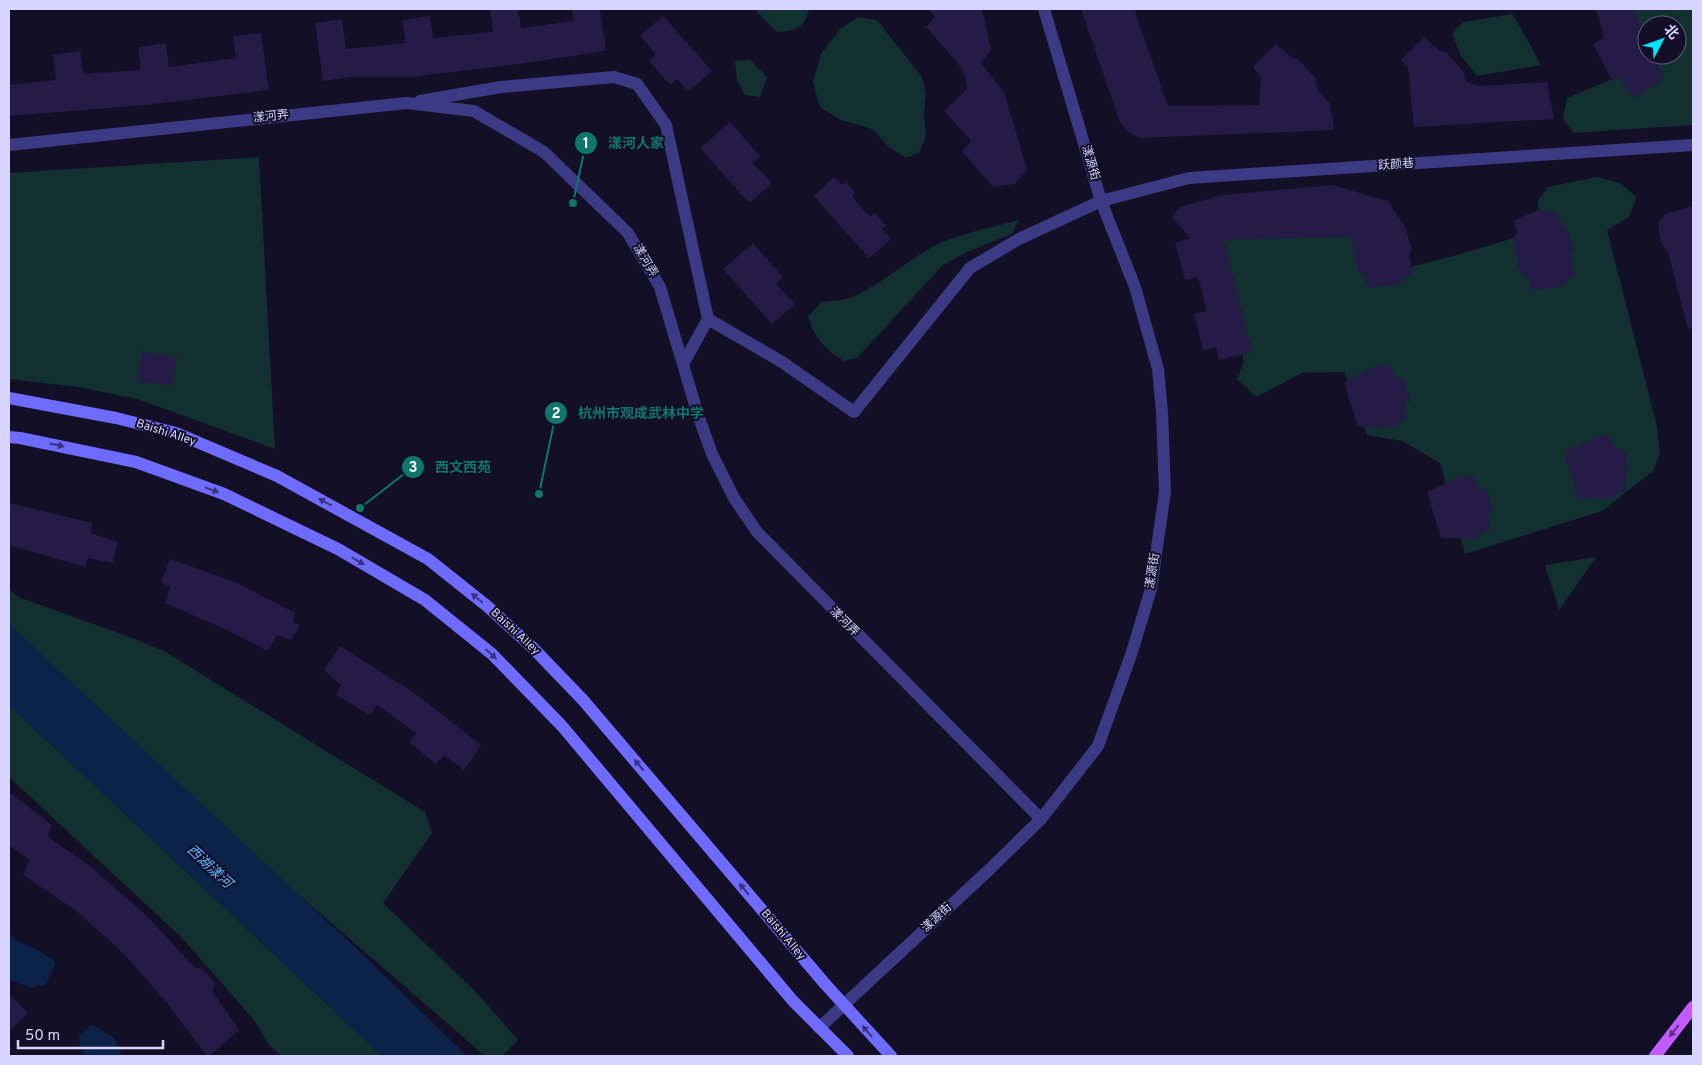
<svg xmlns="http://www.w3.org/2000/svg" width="1702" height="1065" viewBox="0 0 1702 1065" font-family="Overpass,'Noto Sans SC',sans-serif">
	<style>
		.green { fill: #12302f }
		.water { fill: #0c2248 }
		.building { fill: #241b47 }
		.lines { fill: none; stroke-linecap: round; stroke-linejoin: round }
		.street { stroke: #3d3a85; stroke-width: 12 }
		.secondary { stroke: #6f6bff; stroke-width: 12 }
		.primary { stroke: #c25bff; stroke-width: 12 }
		.oneway { fill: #38347d }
		.oneway2 { fill: #623188 }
		.labels { text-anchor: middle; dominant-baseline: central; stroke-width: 4; stroke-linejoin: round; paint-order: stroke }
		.street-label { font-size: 12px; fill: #d9d4ff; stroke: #130f26 }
		.water-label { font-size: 14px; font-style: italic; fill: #62b6ff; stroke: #130f26 }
		.leader { fill: none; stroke: #0f766e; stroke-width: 2 }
		.callout-dot { fill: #0f766e; stroke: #130f26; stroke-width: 2 }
		.mark-label { font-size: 15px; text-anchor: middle; font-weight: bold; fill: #fff }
		.callout-label { font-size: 14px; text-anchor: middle; font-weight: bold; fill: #0f766e; stroke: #130f26; stroke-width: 4; stroke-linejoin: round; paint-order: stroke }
	</style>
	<rect width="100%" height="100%" fill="#130f26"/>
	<!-- green -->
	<g class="green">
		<path d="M 754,9 L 807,9 L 809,11 C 802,30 796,30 777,32 Z"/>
		<path d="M 1633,9 L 1693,9 L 1693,125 L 1573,133 L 1563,118 L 1567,98 L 1619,76 L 1633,97 L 1664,79 L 1653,55 L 1677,55 L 1677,25 L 1647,25 L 1647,41 Z"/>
		<path d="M 1513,14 L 1541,65 L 1477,76 L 1461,56 L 1452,34 L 1463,22 Z"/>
		<path d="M 859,17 L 877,20 L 922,77 L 926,94 L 924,114 L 926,136 L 919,153 L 906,158 L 888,146 L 872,129 L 841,120 L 820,107 L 813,82 L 821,54 L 841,28 Z"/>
		<path d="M 750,60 L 767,77 L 760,97 L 745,95 L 737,81 L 735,61 Z"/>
		<path d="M 259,157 L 275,449 L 137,399 L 78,387 L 9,379 L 9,173 Z"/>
		<path d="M 1597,177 L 1620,183 L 1637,197 L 1629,217 L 1607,230 L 1657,426 L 1660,453 L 1653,471 L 1602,511 L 1465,554 L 1440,463 L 1402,441 L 1367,435 L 1344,372 L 1302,373 L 1256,397 L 1237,379 L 1244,362 L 1215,230 L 1371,227 L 1390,272 L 1457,255 L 1540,230 L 1538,200 L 1548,187 Z"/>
		<path d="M 1019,220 L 1012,234 L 969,251 L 943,265 L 857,358 L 844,361 C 824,349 816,339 808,317 L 821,302 C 831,301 843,301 852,297 C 881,285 906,261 934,246 C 960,233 991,228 1019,220 Z"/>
		<path d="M 1596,557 L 1559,610 L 1545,565 Z"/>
		<path d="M 9,589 L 18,597 L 127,636 L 164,651 L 425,812 L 432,833 L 383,903 L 476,992 L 518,1040 L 502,1056 L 485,1056 L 277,876 L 9,624 Z"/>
		<path d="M 9,705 L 382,1056 L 282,1056 L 269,1045 L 254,1020 L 183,939 L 9,777 Z"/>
	</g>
	<!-- water -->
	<g class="water">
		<path d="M 9,624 L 358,950 L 467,1056 L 382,1056 L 9,705 Z"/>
		<path d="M 9,934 L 17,941 L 38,950 L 56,962 L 46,984 L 30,988 L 9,979 Z"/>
		<path d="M 92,1024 L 115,1039 L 122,1056 L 86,1056 L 81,1050 L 79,1036 Z"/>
	</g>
	<!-- building -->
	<g class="building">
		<path d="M 490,9 L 518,9 L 521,28 L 574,21 L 572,9 L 600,9 L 606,51 L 511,65 L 411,77 L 351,77 L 323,81 L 315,23 L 342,19 L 346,49 L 406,43 L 402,20 L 430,16 L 433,38 L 493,32 Z"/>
		<path d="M 928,9 L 982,9 L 991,50 L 981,63 L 1004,92 L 1027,169 L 1015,184 L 993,187 L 962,151 L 971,141 L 944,111 L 967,89 L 965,76 L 958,63 L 926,27 L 935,17 Z"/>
		<path d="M 1081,9 L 1134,9 L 1168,106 L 1259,105 L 1261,77 L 1253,67 L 1276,44 L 1291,57 L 1298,59 L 1316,79 L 1317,89 L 1330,104 L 1334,130 L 1139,138 L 1128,132 L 1120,122 Z"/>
		<path d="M 1596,9 L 1633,9 L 1647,41 L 1647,55 L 1653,55 L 1664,79 L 1633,98 L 1619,76 L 1611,79 L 1593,44 L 1604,38 Z"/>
		<path d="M 663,16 L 712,71 L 688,92 L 677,79 L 670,85 L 649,61 L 656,54 L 640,36 Z"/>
		<path d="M 261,33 L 269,90 L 146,105 L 9,116 L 9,85 L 56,80 L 53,55 L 80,51 L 84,74 L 141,70 L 138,47 L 166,43 L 169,67 L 236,58 L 233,36 Z"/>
		<path d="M 1424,37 L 1439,50 L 1446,52 L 1464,72 L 1466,82 L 1481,86 L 1547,82 L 1554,119 L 1414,127 L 1408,68 L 1401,60 Z"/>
		<path d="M 730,122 L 760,156 L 753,163 L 772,183 L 749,203 L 700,148 Z"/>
		<path d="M 834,177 L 842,185 L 846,182 L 855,192 L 852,197 L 870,217 L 875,213 L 886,226 L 882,229 L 891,239 L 869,258 L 814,196 Z"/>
		<path d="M 1332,185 L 1388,201 L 1405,227 L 1412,249 L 1409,255 L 1413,273 L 1397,285 L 1369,288 L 1365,277 L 1358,270 L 1351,237 L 1224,240 L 1252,352 L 1219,360 L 1216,347 L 1203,350 L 1194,314 L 1207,311 L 1198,277 L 1185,280 L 1175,243 L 1191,238 L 1172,218 L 1180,207 L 1222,195 Z"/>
		<path d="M 1693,206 L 1693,328 L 1688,329 L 1668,252 L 1661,243 L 1658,223 L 1665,214 Z"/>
		<path d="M 1538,210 L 1557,212 L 1562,224 L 1567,228 L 1574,251 L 1571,257 L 1575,275 L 1560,287 L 1531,290 L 1528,279 L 1520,272 L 1513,238 L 1517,232 L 1513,221 Z"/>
		<path d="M 753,243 L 783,277 L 776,284 L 795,304 L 772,324 L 723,269 Z"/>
		<path d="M 142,351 L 177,358 L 173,385 L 138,382 Z"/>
		<path d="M 1389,364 L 1396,378 L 1404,379 L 1410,400 L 1405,404 L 1407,419 L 1388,428 L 1358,427 L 1344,382 L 1374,367 Z"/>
		<path d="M 1609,435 L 1616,448 L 1624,449 L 1629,470 L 1625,475 L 1627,489 L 1608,499 L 1578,498 L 1564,452 L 1594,438 Z"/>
		<path d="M 1472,475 L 1479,488 L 1487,489 L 1493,510 L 1488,515 L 1490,529 L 1471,539 L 1441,538 L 1427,492 L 1457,478 Z"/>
		<path d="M 9,503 L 92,523 L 90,533 L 118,542 L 113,563 L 88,558 L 85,567 L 9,545 Z"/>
		<path d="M 170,559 L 235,582 L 295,613 L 293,622 L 300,625 L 291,640 L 277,635 L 268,651 L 229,631 L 165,603 L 170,587 L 161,582 Z"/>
		<path d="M 340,646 L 413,692 L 481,745 L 464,770 L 444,755 L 436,764 L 409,742 L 416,733 L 377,705 L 370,715 L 336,695 L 341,685 L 324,670 Z"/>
		<path d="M 9,792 L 52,825 L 48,837 L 91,867 L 147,916 L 194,967 L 202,969 L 215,983 L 212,991 L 239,1030 L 209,1056 L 207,1056 L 167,1003 L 125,955 L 78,912 L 23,875 L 30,860 L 9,845 Z"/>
		<path d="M 9,994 L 28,1013 L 9,1031 Z"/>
	</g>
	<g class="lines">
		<!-- street -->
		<g class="street">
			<path d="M 420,101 L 501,87 L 614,77 L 637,84 L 666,125 L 708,319 L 683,364"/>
			<path d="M 9,145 L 407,103 L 474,111 L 544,152 L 628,233 L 660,287 L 698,415 L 712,454 L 734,498 L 757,532 L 1041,819"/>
			<path d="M 708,319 L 782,362 L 854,412 L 970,268 L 1019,239 L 1101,201 L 1189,178 L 1693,145"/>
			<path d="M 819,1028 L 990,869 L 1041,819 L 1098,746 L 1131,655 L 1151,589 L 1165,492 L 1162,412 L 1158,369 L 1135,287 L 1101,201 L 1044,9"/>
		</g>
		<!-- secondary -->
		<g class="secondary">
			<path d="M 9,398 L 116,418 L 176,433 L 277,476 L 428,559 L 487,606 L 532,647 L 583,700 L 826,985 L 891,1056"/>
			<path d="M 9,437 L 20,438 L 136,462 L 224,494 L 338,549 L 425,600 L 492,654 L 562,726 L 793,1001 L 848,1056"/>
		</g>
		<!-- primary -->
		<path class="primary" d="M 1655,1056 L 1693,1007"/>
	</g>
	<!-- one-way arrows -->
	<defs><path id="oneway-solid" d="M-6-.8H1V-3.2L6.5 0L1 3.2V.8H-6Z" transform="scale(1.25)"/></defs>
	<g class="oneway">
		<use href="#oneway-solid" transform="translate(57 445) rotate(12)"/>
		<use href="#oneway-solid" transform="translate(212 490) rotate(20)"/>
		<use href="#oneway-solid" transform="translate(325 502) rotate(-151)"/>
		<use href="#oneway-solid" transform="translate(358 561) rotate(30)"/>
		<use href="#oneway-solid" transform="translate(477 598) rotate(-141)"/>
		<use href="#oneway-solid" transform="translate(491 654) rotate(42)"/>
		<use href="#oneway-solid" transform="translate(639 765) rotate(-130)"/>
		<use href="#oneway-solid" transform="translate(744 889) rotate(-130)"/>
		<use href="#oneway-solid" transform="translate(867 1031) rotate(-132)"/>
	</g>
	<use class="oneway2" href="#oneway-solid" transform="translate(1674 1031) rotate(128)"/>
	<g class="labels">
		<!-- street labels -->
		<g class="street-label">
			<text transform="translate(271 117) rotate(-6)">漾河弄</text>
			<text transform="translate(1090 163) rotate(74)">漾源街</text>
			<text transform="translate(1396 165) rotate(-4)">跃颜巷</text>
			<text transform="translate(645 261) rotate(59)">漾河弄</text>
			<text transform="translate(166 433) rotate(18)">Baishi Alley</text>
			<text transform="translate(1153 571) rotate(-81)">漾源街</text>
			<text transform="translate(844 622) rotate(45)">漾河弄</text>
			<text transform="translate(515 632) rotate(43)">Baishi Alley</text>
			<text transform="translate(937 918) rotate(-43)">漾源街</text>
			<text transform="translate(783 935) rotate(50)">Baishi Alley</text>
		</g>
		<!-- water labels -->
		<g class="water-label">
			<text transform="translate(209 867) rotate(43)">西湖漾河</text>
		</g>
	</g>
	<!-- callouts -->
	<path class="leader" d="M573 203L586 143M539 494L556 413M360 508L413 467"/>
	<g class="callout-dot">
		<circle cx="573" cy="203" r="5"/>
		<circle cx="539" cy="494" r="5"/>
		<circle cx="360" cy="508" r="5"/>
		<circle cx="586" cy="143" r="12"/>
		<circle cx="556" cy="413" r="12"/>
		<circle cx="413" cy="467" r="12"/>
	</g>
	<g class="mark-label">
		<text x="586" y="148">1</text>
		<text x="556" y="418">2</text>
		<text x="413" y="472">3</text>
	</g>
	<g class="callout-label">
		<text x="636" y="148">漾河人家</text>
		<text x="641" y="418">杭州市观成武林中学</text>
		<text x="463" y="472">西文西苑</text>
	</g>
	<!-- border -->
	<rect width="1702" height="1065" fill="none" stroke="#d9d4ff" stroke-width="20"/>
	<!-- north arrow -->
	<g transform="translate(1662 40) rotate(49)"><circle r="24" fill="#130f26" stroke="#625e7d"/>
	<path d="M0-4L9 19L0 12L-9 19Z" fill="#00e5ff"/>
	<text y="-8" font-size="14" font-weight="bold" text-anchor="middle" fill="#d9d4ff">北</text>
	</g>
	<!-- scale -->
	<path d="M18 1040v8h145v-8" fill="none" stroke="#d9d4ff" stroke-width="2.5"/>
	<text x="25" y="1040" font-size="15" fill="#d9d4ff" stroke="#130f26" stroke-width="4" paint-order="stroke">50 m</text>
</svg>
